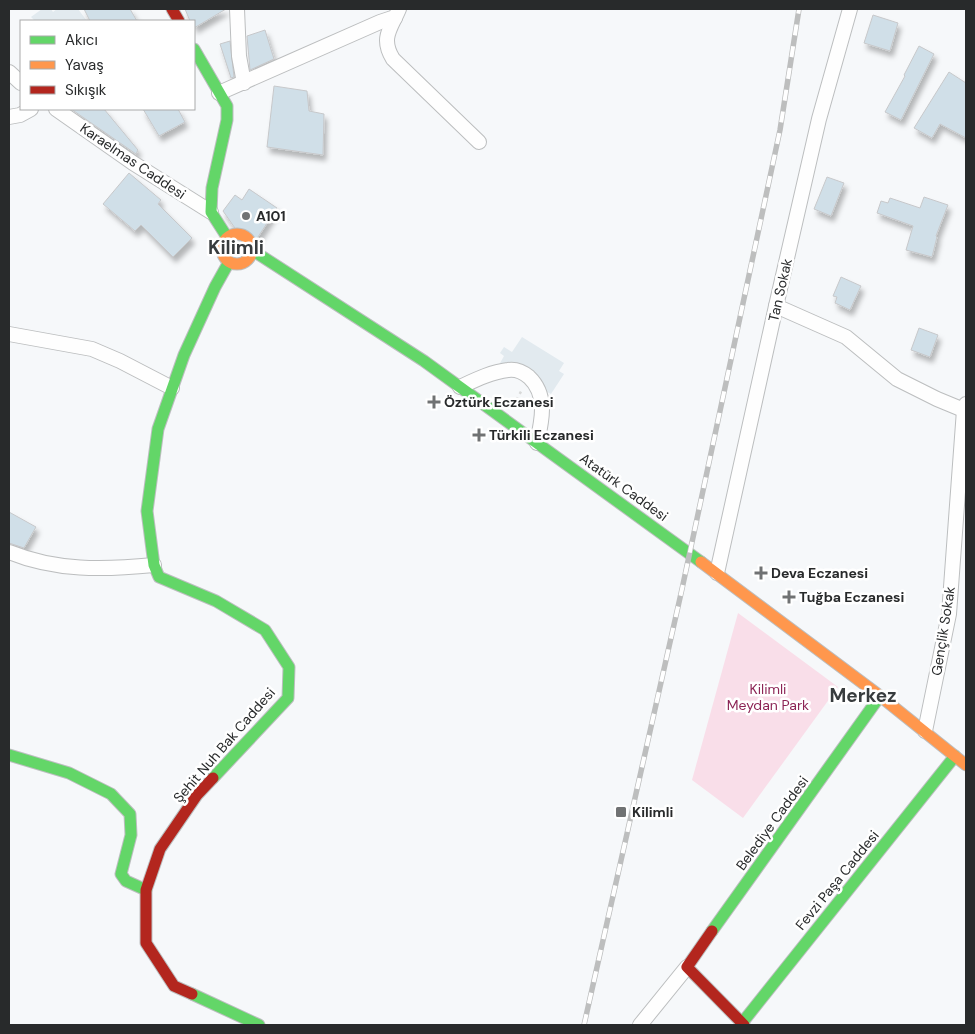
<svg xmlns="http://www.w3.org/2000/svg" width="975" height="1034" viewBox="0 0 975 1034" font-family="'DM Sans',sans-serif">
	<style>
		.built { fill: #e2eaef }
		.green { fill: #f9dee9 }
		.building { fill: #d0dfe8; stroke: #c7c8ca; filter: url(#shadow) }
		.lines { fill: none; stroke-linecap: round; stroke-linejoin: round }
		.street-casing { stroke: #bcbebf; stroke-width: 16 }
		.fast-casing { stroke: #bcbebf; stroke-width: 13 }
		.slow-casing { stroke: #bcbebf; stroke-width: 13 }
		.jam-casing { stroke: #bcbebf; stroke-width: 13 }
		.path { stroke: #d8d9d9; stroke-width: 2.5; stroke-dasharray: 2.5 4; stroke-linecap: butt }
		.street { stroke: #fefefe; stroke-width: 14 }
		.fast { stroke: #63d668; stroke-width: 11 }
		.slow { stroke: #ff974d; stroke-width: 11 }
		.jam { stroke: #b3261e; stroke-width: 11 }
		.rail-casing { stroke: #bdbebe; stroke-width: 5.5 }
		.rail { stroke: #fff; stroke-width: 4; stroke-dasharray: 11; stroke-linecap: butt }
		.poi-dot { fill: #707273; stroke: #fff; stroke-width: 2 }
		.labels { text-anchor: middle; dominant-baseline: central; stroke-width: 5; stroke-linejoin: round; paint-order: stroke }
		.street-label { font-size: 14px; fill: #282a2b; stroke: #fff }
		.poi-label { font-size: 14px; font-weight: bold; fill: #282a2b; stroke: #fff; text-anchor: start }
		.park-label { font-size: 14px; fill: #8c2455; stroke: #fff }
		.district-label { font-size: 19px; font-weight: bold; fill: #383c3e; stroke: #fff }
	</style>
	<defs>
		<filter id="shadow"><feDropShadow dx="3" dy="5.5" stdDeviation="2.5" flood-color="#0004"/></filter>
	</defs>
	<rect width="100%" height="100%" fill="#f6f8fa"/>
	<!-- built -->
	<g class="built">
		<path d="M 42,9 L 51,9 L 53,12 L 57,9 L 78,9 L 87,21 L 35,21 L 31,17 Z"/>
		<path d="M 522,337 L 564,363 L 559,371 L 564,374 L 551,394 L 499,365 L 504,356 L 500,353 L 504,347 L 512,352 Z"/>
	</g>
	<!-- green -->
	<path class="green" d="M 738,613 L 838,687 L 743,818 L 692,780 Z"/>
	<!-- building -->
	<g class="building">
		<path d="M 84,9 L 130,9 L 137,21 L 90,21 Z"/>
		<path d="M 185,9 L 226,9 L 194,28 L 194,21 L 190,21 Z"/>
		<path d="M 873,15 L 898,23 L 890,51 L 864,43 Z"/>
		<path d="M 265,30 L 274,59 L 250,70 L 247,36 Z"/>
		<path d="M 230,41 L 234,77 L 231,78 L 220,44 Z"/>
		<path d="M 919,46 L 934,54 L 901,120 L 885,112 L 905,76 L 904,75 Z"/>
		<path d="M 949,72 L 966,83 L 966,138 L 940,124 L 932,138 L 914,128 Z"/>
		<path d="M 274,86 L 307,91 L 309,111 L 324,114 L 323,155 L 267,147 Z"/>
		<path d="M 71,109 L 104,109 L 138,150 L 136,154 Z"/>
		<path d="M 143,109 L 178,109 L 185,122 L 159,136 Z"/>
		<path d="M 129,173 L 161,200 L 158,204 L 192,238 L 173,257 L 141,225 L 135,231 L 103,204 Z"/>
		<path d="M 827,177 L 844,183 L 831,216 L 814,209 Z"/>
		<path d="M 249,189 L 277,208 L 256,240 L 247,240 L 243,244 L 237,240 L 237,231 L 223,211 L 235,195 L 242,200 Z"/>
		<path d="M 924,197 L 948,205 L 936,236 L 937,237 L 932,257 L 906,250 L 913,226 L 877,213 L 881,201 L 888,203 L 890,198 L 920,208 Z"/>
		<path d="M 841,277 L 861,286 L 850,310 L 835,303 L 837,297 L 833,296 Z"/>
		<path d="M 919,328 L 938,335 L 930,357 L 911,350 Z"/>
		<path d="M 9,512 L 36,527 L 24,548 L 9,543 Z"/>
	</g>
	<g class="lines">
		<!-- street casing -->
		<g class="street-casing">
			<g id="street">
				<path d="M 237,9 L 239,56 L 244,83"/>
				<path d="M 399,9 C 391,28 380,38 393,59 L 479,142"/>
				<path d="M 9,72 L 21,83"/>
				<path d="M 219,93 L 380,22 L 392,18 L 395,18"/>
				<path d="M 56,109 L 133,163 L 211,212"/>
				<path d="M 9,117 L 20,115 L 31,109"/>
				<path d="M 776,306 L 846,337 L 897,379 L 937,399 L 966,411"/>
				<path d="M 9,334 L 92,349 L 120,361 L 172,388"/>
				<path d="M 460,387 C 475,380 491,372 508,370 C 515,369 523,372 529,377 C 548,395 542,420 537,443"/>
				<path d="M 9,552 C 56,571 103,570 154,565"/>
				<path d="M 717,573 L 776,306 L 819,119 L 850,9"/>
				<path d="M 925,731 L 949,614 L 964,410 L 966,404"/>
				<path d="M 640,1025 L 687,967"/>
			</g>
		</g>
		<!-- fast casing -->
		<g class="fast-casing">
			<g id="fast">
				<path d="M 194,49 L 227,106 L 227,120 L 212,188 L 211,212 L 227,237"/>
				<path d="M 252,250 L 424,361 L 701,562"/>
				<path d="M 9,755 L 69,773 L 111,794 L 130,814 L 131,835 L 121,874 L 126,881 L 146,890"/>
				<path d="M 213,778 L 288,698 L 289,667 L 265,630 L 216,601 L 159,577 L 154,565 L 147,511 L 158,429 L 184,355 L 215,287 L 229,262"/>
				<path d="M 712,931 L 880,696"/>
				<path d="M 192,994 L 259,1025"/>
				<path d="M 742,1023 L 955,756"/>
			</g>
		</g>
		<!-- slow casing -->
		<g class="slow-casing">
			<g id="slow">
				<circle cx="237" cy="249" r="15"/>
				<path d="M 701,562 L 880,696 L 966,765"/>
			</g>
		</g>
		<!-- jam casing -->
		<g class="jam-casing">
			<g id="jam">
				<path d="M 172,9 L 179,21"/>
				<path d="M 712,931 L 687,967 L 744,1025"/>
				<path d="M 192,994 L 174,986 L 146,943 L 146,890 L 160,849 L 197,795 L 213,778"/>
			</g>
		</g>
		<!-- path -->
		<path class="path" d="M 513,405 L 522,390"/>
		<!-- street -->
		<use href="#street" class="street"/>
		<!-- fast -->
		<use href="#fast" class="fast"/>
		<!-- slow -->
		<use href="#slow" class="slow"/>
		<!-- jam -->
		<use href="#jam" class="jam"/>
		<!-- rail casing -->
		<g class="rail-casing">
			<path id="rail" d="M 584,1025 L 682,589 L 780,130 L 799,9"/>
		</g>
		<!-- rail -->
		<use href="#rail" class="rail"/>
	</g>
	<!-- markers -->
	<g class="poi-dot">
		<circle cx="246" cy="216" r="5"/>
		<path d="M431.5 394.5h5v5h5v5h-5v5h-5v-5h-5v-5h5z"/>
		<path d="M476.5 427.5h5v5h5v5h-5v5h-5v-5h-5v-5h5z"/>
		<path d="M758.5 565.5h5v5h5v5h-5v5h-5v-5h-5v-5h5z"/>
		<path d="M786.5 589.5h5v5h5v5h-5v5h-5v-5h-5v-5h5z"/>
		<rect x="615" y="806" width="12" height="12" rx="2.5"/>
	</g>
	<g class="labels">
		<!-- street labels -->
		<g class="street-label">
			<text transform="translate(133 161) rotate(34)">Karaelmas Caddesi</text>
			<text transform="translate(780 290) rotate(-77)">Tan Sokak</text>
			<text transform="translate(624 487) rotate(36)">Atatürk Caddesi</text>
			<text transform="translate(943 631) rotate(-81)">Gençlik Sokak</text>
			<text transform="translate(224 745) rotate(-49)">Şehit Nuh Bak Caddesi</text>
			<text transform="translate(772 823) rotate(-54)">Belediye Caddesi</text>
			<text transform="translate(837 880) rotate(-51)">Fevzi Paşa Caddesi</text>
		</g>
		<!-- poi labels -->
		<g class="poi-label">
			<text x="256" y="216">A101</text>
			<text x="444" y="402">Öztürk Eczanesi</text>
			<text x="489" y="435">Türkili Eczanesi</text>
			<text x="771" y="573">Deva Eczanesi</text>
			<text x="799" y="597">Tuğba Eczanesi</text>
			<text x="632" y="812">Kilimli</text>
		</g>
		<!-- park labels -->
		<g class="park-label">
			<text x="768" y="689">Kilimli<tspan x="768" dy="16">Meydan Park</tspan></text>
		</g>
		<!-- district labels -->
		<g class="district-label">
			<text x="236" y="247">Kilimli</text>
			<text x="863" y="695">Merkez</text>
		</g>
	</g>
	<!-- border -->
	<rect width="975" height="1034" fill="none" stroke="#282a2b" stroke-width="20"/>
	<!-- legend -->
	<rect x="20" y="20" width="175" height="90" fill="#ffffff" stroke="#a9aaaa"/>
	<rect x="30" y="36" width="25" height="8" fill="#63d668" stroke="#a9aaaa"/>
	<text x="65" y="45" font-size="15" fill="#282a2b">Akıcı</text>
	<rect x="30" y="61" width="25" height="8" fill="#ff974d" stroke="#a9aaaa"/>
	<text x="65" y="70" font-size="15" fill="#282a2b">Yavaş</text>
	<rect x="30" y="86" width="25" height="8" fill="#b3261e" stroke="#a9aaaa"/>
	<text x="65" y="95" font-size="15" fill="#282a2b">Sıkışık</text>
</svg>
